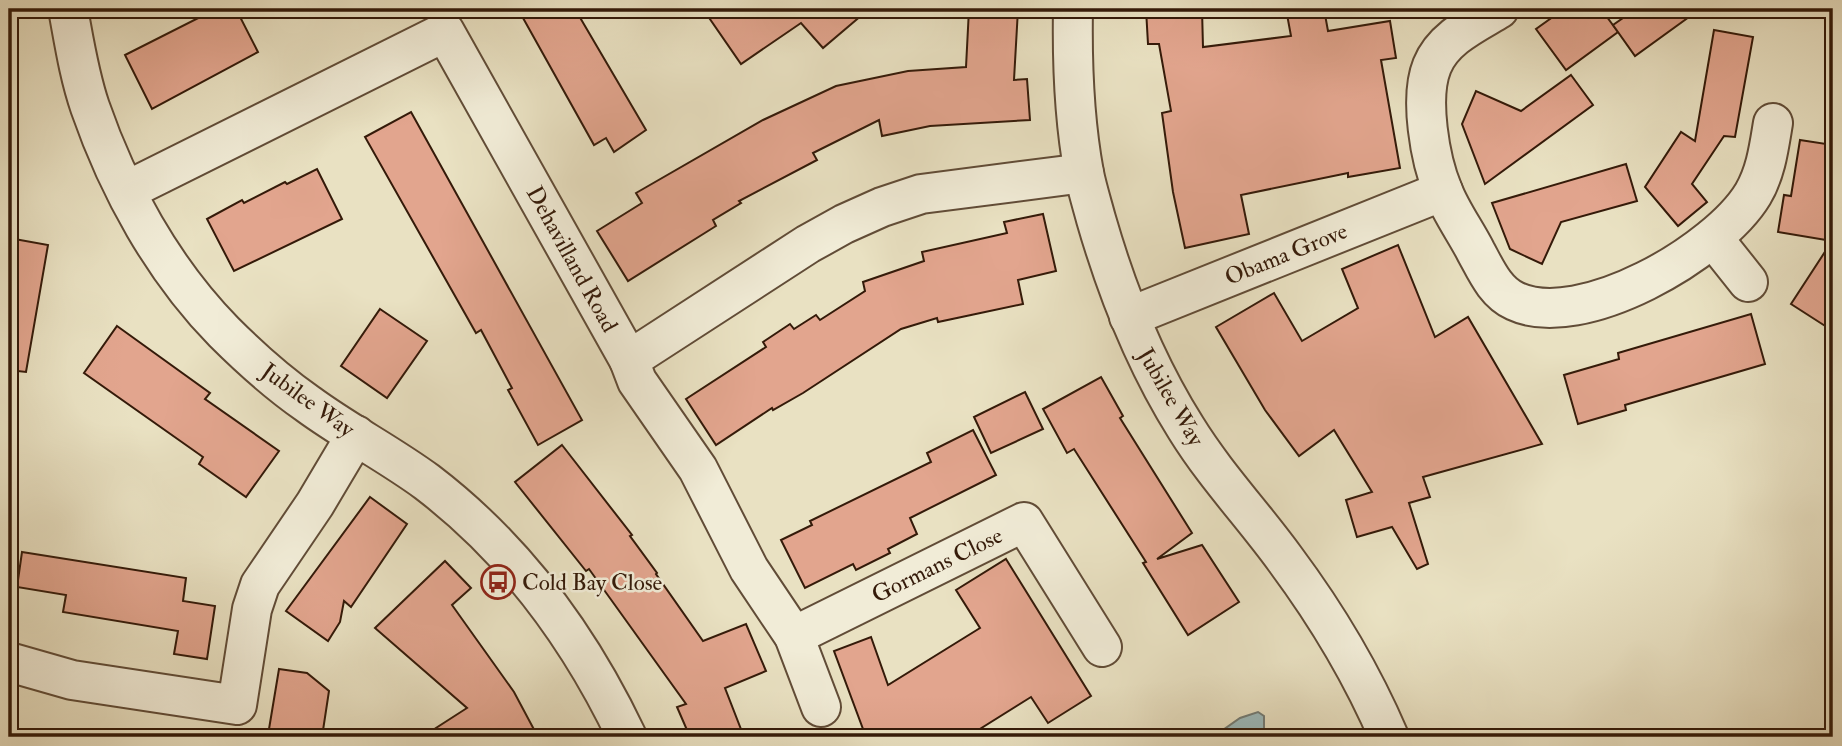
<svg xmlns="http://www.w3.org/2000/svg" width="1842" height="746" viewBox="0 0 1842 746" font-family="'IM FELL Double Pica',serif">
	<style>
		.water { fill: #9cbbbd; stroke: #727b75; stroke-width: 2 }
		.building { fill: #e2a58e; stroke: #341a09; stroke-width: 2 }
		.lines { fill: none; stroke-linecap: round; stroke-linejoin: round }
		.minor-casing { stroke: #614c37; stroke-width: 42 }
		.minor { stroke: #f1ecd7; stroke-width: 38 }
		.labels { text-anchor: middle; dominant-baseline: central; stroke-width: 5; stroke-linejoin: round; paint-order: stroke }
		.street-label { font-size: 23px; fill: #341a09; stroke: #f1ecd7 }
		.poi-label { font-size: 23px; fill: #341a09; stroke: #f1ecd7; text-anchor: start }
	</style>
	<rect width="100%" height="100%" fill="#e9e1c2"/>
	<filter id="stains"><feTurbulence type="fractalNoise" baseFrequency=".00286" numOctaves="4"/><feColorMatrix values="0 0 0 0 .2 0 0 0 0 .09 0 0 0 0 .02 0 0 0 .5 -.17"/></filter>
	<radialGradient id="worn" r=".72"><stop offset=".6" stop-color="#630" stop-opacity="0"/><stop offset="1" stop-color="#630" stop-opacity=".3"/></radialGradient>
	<!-- water -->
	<path class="water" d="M 1258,712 L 1264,716 L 1264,737 L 1213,737 L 1240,718 Z"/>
	<!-- building -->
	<g class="building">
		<path d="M 216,9 L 236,9 L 258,52 L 152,109 L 125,55 Z"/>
		<path d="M 518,9 L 575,9 L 646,130 L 614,152 L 606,138 L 594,145 Z"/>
		<path d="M 703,9 L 869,9 L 823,48 L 801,23 L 741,64 Z"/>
		<path d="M 969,9 L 1018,9 L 1014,80 L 1027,79 L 1030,120 L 930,126 L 882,136 L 879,120 L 813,153 L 817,160 L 739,201 L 741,203 L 713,220 L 716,226 L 628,281 L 597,231 L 642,203 L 636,193 L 763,120 L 836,86 L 908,71 L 966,67 Z"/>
		<path d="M 1146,9 L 1202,9 L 1203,47 L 1291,36 L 1286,9 L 1324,9 L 1328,31 L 1390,21 L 1396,58 L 1381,60 L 1400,168 L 1348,177 L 1348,173 L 1241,195 L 1249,234 L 1185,248 L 1173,192 L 1162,113 L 1171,111 L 1159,44 L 1148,44 Z"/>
		<path d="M 1564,9 L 1601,9 L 1618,32 L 1566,70 L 1536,29 Z"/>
		<path d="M 1636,9 L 1700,9 L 1635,56 L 1613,25 Z"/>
		<path d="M 1714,30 L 1753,37 L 1735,137 L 1724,136 L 1692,184 L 1707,202 L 1678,226 L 1645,187 L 1681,132 L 1695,141 Z"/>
		<path d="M 1571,75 L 1593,105 L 1485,184 L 1462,124 L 1476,91 L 1521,111 Z"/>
		<path d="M 411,112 L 582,420 L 538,445 L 508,390 L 512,388 L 481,330 L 476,333 L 365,137 Z"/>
		<path d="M 1800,140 L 1833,145 L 1833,331 L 1791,304 L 1832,241 L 1778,232 L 1784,195 L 1791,196 Z"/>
		<path d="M 1626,164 L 1637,201 L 1561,222 L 1542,264 L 1510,249 L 1492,203 Z"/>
		<path d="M 317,169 L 342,219 L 234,271 L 207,219 L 242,200 L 244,203 L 285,182 L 287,184 Z"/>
		<path d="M 1043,214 L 1056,271 L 1018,280 L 1023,304 L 938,322 L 937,318 L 901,329 L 803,393 L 773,410 L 772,408 L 716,445 L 686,399 L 766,347 L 763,342 L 790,324 L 794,329 L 816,315 L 820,320 L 865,291 L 863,282 L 924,261 L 922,252 L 1007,233 L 1004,222 Z"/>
		<path d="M 9,238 L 48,245 L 26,372 L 9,370 Z"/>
		<path d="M 1398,245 L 1435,337 L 1468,317 L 1542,444 L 1423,477 L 1430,497 L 1409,503 L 1428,564 L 1417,569 L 1392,527 L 1357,537 L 1346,500 L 1372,492 L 1334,430 L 1299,456 L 1265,410 L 1216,327 L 1274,293 L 1302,341 L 1358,308 L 1342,269 Z"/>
		<path d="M 380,309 L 427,341 L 387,398 L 341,366 Z"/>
		<path d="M 1751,314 L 1765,364 L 1625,405 L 1626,410 L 1578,424 L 1564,375 L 1619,359 L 1618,353 Z"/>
		<path d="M 117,326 L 210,393 L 205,399 L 279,451 L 246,497 L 199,464 L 203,457 L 84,373 Z"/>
		<path d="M 1101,377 L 1123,416 L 1120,418 L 1192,533 L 1157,559 L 1202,545 L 1239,602 L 1188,635 L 1143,563 L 1146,562 L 1074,449 L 1067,453 L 1043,409 Z"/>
		<path d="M 1025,392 L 1043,429 L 991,453 L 974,417 Z"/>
		<path d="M 973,430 L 996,475 L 910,518 L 917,534 L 888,549 L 890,553 L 856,570 L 853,564 L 805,588 L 781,540 L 812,525 L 810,521 L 931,462 L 927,453 Z"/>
		<path d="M 562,445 L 632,535 L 630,536 L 657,573 L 656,574 L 703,641 L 746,624 L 766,671 L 725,688 L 744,737 L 690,737 L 677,707 L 686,704 L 589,569 L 586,571 L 515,482 Z"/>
		<path d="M 370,497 L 407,524 L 351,607 L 344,601 L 340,622 L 328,641 L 286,611 Z"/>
		<path d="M 22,552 L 186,578 L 183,601 L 215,606 L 207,659 L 174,654 L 178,631 L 63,612 L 66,595 L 17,587 Z"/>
		<path d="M 1006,559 L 1091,696 L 1048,723 L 1031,697 L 967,737 L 866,737 L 834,651 L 871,637 L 888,685 L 980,628 L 956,590 Z"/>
		<path d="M 445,561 L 471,588 L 452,605 L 514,692 L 538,737 L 422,737 L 467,708 L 375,628 Z"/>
		<path d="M 279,669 L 307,673 L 329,691 L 322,737 L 269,729 Z"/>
	</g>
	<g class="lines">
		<!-- minor casing -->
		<g class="minor-casing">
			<g id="minor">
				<path d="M 68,9 C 74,41 79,75 90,107 C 118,188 163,270 224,332 C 250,358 278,383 308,404 C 346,432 389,454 427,482 C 516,550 580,638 627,737"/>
				<path d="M 1073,9 C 1072,63 1074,119 1084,173 C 1087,188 1092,204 1096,219 C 1117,292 1145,363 1186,428 C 1215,475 1253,515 1285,559 C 1326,614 1362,674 1389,737"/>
				<path d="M 1499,9 C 1474,24 1443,38 1432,66 C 1419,98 1430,160 1443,191 C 1451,212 1466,232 1476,252 C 1486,270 1495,292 1515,301 C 1581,332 1718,252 1753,194 C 1766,172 1769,147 1773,123"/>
				<path d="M 126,191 L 445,32 L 629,360 L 808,244 L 844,224 L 882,207 L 921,194 L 1084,173"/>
				<path d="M 1713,238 L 1748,282"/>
				<path d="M 1129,317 L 1443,191"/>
				<path d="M 629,360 L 637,381 L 698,469 L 749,569 L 794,636 L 821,707"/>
				<path d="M 794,636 L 1024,522 L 1102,647"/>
				<path d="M 9,662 L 72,680 L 237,705 L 252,609 L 260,585 L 315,504 L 356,435"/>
			</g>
		</g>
		<!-- minor -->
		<use href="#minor" class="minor"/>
	</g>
	<!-- icons -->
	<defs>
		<g id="bus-ring" transform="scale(1.75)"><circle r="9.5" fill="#f1ecd7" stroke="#8f2418" stroke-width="1.5"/><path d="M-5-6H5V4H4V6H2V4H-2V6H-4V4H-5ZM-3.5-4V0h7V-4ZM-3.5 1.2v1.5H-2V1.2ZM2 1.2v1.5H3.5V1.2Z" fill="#8f2418"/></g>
	</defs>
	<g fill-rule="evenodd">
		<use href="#bus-ring" x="498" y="582"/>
	</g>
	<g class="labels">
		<!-- street labels -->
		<g class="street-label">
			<text transform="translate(1286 254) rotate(-22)">Obama Grove</text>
			<text transform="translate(572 259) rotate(61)">Dehavilland Road</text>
			<text transform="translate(1171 397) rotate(60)">Jubilee Way</text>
			<text transform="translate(308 400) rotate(36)">Jubilee Way</text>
			<text transform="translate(937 565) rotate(-26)">Gormans Close</text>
		</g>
		<!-- poi labels -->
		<g class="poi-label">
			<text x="522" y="582">Cold Bay Close</text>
		</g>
	</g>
	<!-- margin -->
	<rect width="1842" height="746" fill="none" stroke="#e9e1c2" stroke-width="35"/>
	<rect x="10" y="10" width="1821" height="725" fill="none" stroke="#341a09" stroke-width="3.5"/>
	<rect x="18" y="18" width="1807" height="711" fill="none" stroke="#341a09" stroke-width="2"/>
	<rect width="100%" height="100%" filter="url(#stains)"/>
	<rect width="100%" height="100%" fill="url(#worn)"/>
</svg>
